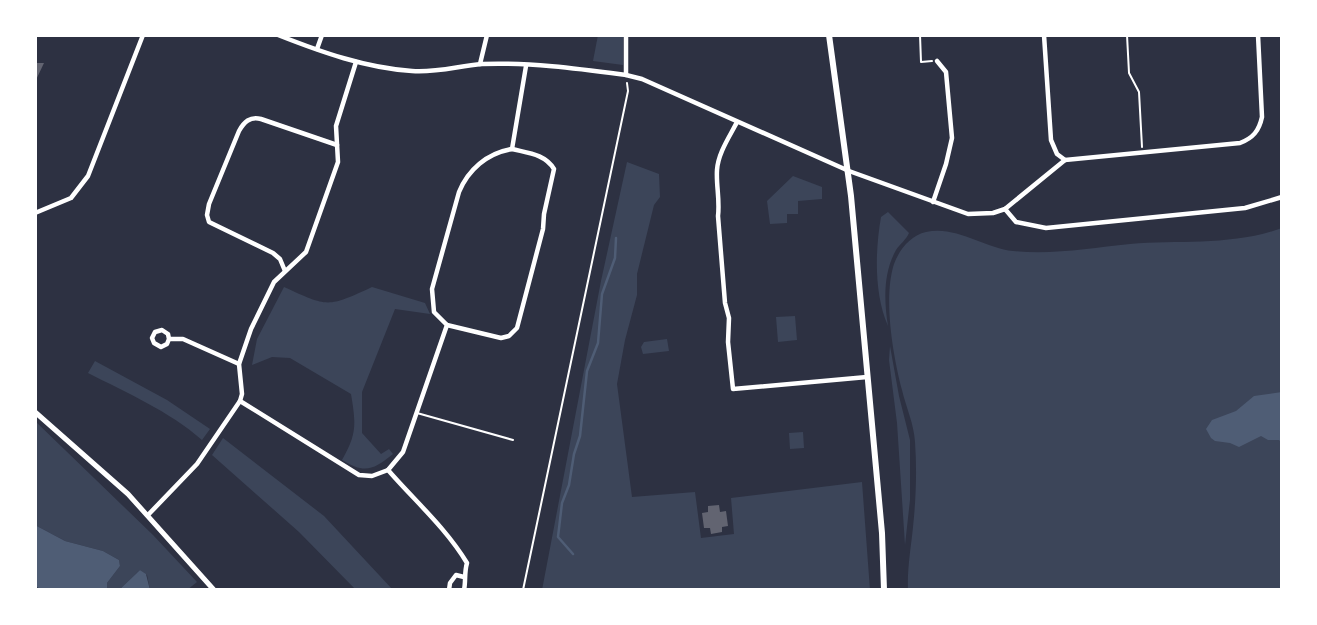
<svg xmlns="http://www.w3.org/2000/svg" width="1317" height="625" viewBox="0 0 1317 625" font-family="Spectral,serif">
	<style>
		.green { fill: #3c4559 }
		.water { fill: #4f5d75 }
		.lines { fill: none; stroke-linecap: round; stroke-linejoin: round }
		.stream { stroke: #4f5d75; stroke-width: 2.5 }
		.building { fill: #626471 }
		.path { stroke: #fff; stroke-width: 2 }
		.service { stroke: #fff; stroke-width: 2 }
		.minor { stroke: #fff; stroke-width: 4.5 }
		.tertiary { stroke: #fff; stroke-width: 5 }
		.secondary { stroke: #fff; stroke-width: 6 }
	</style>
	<rect width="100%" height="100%" fill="#2d3142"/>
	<!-- green -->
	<g class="green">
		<path d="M 598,35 L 623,35 L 623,65 L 593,61 Z"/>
		<path d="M 627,162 L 659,174 L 660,197 L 654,205 L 637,274 L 637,295 L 625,340 L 617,384 L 632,497 L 695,492 L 701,538 L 734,534 L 731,498 L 862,482 L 870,590 L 542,590 L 601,281 Z"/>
		<path d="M 793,176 L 822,187 L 822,199 L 798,201 L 798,214 L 787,214 L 787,223 L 770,224 L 767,201 Z"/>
		<path d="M 888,212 L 909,233 C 906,240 900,244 896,250 C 883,273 884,301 888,326 C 874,294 875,251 881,217 Z"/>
		<path d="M 1282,228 L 1282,590 L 908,590 C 907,569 911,547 913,527 C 916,499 917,470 915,442 C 914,424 906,407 902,390 C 893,356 883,298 894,264 C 899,250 911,235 926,232 C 955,225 985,248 1013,251 C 1053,255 1091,248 1130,244 C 1181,240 1233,246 1282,228 Z"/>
		<path d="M 284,287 C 328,307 327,308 372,287 L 425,303 L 430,314 L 395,309 L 362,392 L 362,433 L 381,454 L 389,449 L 393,454 C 373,470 365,474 342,460 C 357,434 356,424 351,394 L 290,358 L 272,357 L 252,365 L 257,339 Z"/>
		<path d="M 795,316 L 797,340 L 778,342 L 776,317 Z"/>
		<path d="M 667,339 L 669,351 L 643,354 L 641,347 L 644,342 Z"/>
		<path d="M 890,346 L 899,396 L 910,440 L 910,500 L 905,545 L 897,423 L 889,360 Z"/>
		<path d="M 95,361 L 167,400 L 210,429 L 202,440 C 169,411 127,393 88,373 Z"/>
		<path d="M 35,421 L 153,535 L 197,582 L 187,590 L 150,590 L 147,575 L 140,570 L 119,590 L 107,590 L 107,583 L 120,566 L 119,560 L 103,551 L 65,541 L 35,525 Z"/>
		<path d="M 803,432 L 804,448 L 790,449 L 789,433 Z"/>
		<path d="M 223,438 L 324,516 L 393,590 L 356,590 L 299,532 L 212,455 Z"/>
	</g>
	<!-- water -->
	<g class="water">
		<path d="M 1282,392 L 1282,443 L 1279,440 L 1268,440 L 1261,436 L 1239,447 L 1230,443 L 1215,441 L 1211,438 L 1206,429 L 1212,420 L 1236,411 L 1254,396 Z"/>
		<path d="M 35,525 L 65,541 L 103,551 L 119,560 L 120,566 L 107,583 L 107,590 L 42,590 L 35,586 Z"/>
		<path d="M 140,570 L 146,574 L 150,590 L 119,590 Z"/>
	</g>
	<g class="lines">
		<!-- stream -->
		<path class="stream" d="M 573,554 L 558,537 L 562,503 L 569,485 L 574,454 L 580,436 L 587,371 L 598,343 L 602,294 L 615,258 L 616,238"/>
	</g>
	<!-- building -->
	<g class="building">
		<path d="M 35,63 L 44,63 L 35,82 Z"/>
		<path d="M 719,505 L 720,512 L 726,511 L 728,526 L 722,527 L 722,532 L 711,534 L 710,528 L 704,528 L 702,513 L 708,512 L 708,506 Z"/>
	</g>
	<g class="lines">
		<!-- path -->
		<g class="path">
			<path d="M 920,35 L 921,62 L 932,61"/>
			<path d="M 1127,35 L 1129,73 L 1139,92 L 1142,147"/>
			<path d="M 523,590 L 628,91 L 627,83"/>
		</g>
		<!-- service -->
		<path class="service" d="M 417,413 L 513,440"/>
		<!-- minor -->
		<g class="minor">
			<path d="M 278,35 C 321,52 366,68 412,71 C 436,73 458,66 482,64 C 528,62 580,69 626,75 L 642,79 L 849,171 L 968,214 L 993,213 L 1005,209 L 1065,160 L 1240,143 C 1253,138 1259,131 1262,117 L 1258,35"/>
			<path d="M 626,35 L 626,75"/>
			<path d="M 1044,35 L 1051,140 L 1057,154 L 1065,160"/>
			<path d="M 317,49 L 322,35"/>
			<path d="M 480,64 L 487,35"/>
			<path d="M 737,122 C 730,136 718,153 717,170 C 716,185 720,200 718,216 L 725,303 L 729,318 L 728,342 L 733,389 L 867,377"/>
			<path d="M 933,202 L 946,164 L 952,138 L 946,72 L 937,61"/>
			<path d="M 1005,209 L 1016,222 L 1046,228 L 1245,208 L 1282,197"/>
			<path d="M 35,213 L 71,198 L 88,176 L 143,35"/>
			<path d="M 285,271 L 280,259 L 273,253 L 209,222 L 207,215 L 209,204 L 239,131 C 244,122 250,116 261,119 L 337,145"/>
			<path d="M 447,325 L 501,338 L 509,336 L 517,328 L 543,229 L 544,214 L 554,169 C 545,154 528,153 512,149"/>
			<path d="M 169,339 L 168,334 L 162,330 L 155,332 L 152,338 L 154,343 L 161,347 L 167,344 L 169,339 L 183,339 L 239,364"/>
			<path d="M 240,401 L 359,475 L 372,476 L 388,470 L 403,452 L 447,325 L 434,312 L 432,289 L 459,192 C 468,170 487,153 512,149 L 526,66"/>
			<path d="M 388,470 C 414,500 446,528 467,563 C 464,573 466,581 464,590"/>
			<path d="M 148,515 L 197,464 L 240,401 L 242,394 L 239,364 L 251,329 L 274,282 L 306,252 L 338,162 L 336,126 L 356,62"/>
			<path d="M 449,590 L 450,583 L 456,575 L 464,577"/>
		</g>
		<!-- tertiary -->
		<path class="tertiary" d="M 35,412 L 128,494 L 214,590"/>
		<!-- secondary -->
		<path class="secondary" d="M 829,35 L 851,196 L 882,533 L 884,590"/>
	</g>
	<!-- border -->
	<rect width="1317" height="625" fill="none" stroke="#ffffff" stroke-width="74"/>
</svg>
